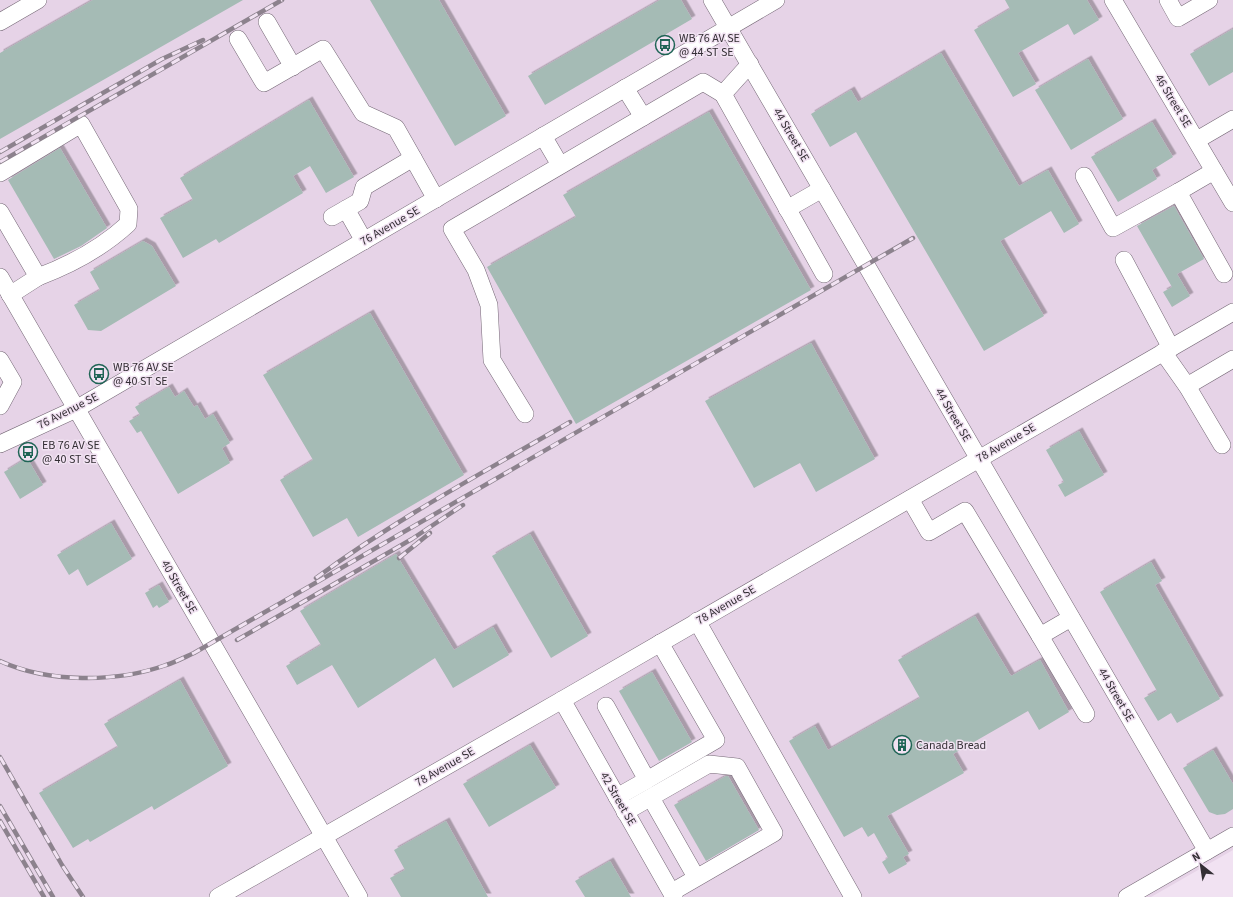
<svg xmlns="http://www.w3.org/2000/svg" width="1233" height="897" viewBox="0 0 1233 897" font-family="'Source Sans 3',sans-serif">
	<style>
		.built { fill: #e6d3e7 }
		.building { fill: #a5bbb5; filter: url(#shadow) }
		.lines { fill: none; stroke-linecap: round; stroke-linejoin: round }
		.minor-casing { stroke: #756876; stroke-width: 18 }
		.minor { stroke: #fff; stroke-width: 17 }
		.rail-casing { stroke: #8c828d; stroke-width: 4.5 }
		.rail { stroke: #f1e2f2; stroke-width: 3; stroke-dasharray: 9; stroke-linecap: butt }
		.labels { text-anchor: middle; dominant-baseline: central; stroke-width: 3; stroke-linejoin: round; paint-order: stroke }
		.poi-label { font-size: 12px; fill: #342f35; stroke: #f1e2f2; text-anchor: start }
		.street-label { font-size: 12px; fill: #342f35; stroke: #f1e2f2 }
	</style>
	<defs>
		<filter id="shadow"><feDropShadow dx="3.5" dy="-3.5" stdDeviation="0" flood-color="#0004"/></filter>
	</defs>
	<rect width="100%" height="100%" fill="#f1e2f2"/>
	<!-- built -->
	<path class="built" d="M 0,0 L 1233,0 L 1233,850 L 1151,897 L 0,897 Z"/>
	<!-- building -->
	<g class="building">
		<path d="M 93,0 L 243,0 L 0,139 L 0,53 Z"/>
		<path d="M 370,0 L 439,0 L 506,116 L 455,146 Z"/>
		<path d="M 660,0 L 681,0 L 692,19 L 545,105 L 528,76 Z"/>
		<path d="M 1005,0 L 1087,0 L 1099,20 L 1074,35 L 1068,24 L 1018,53 L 1036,84 L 1013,97 L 974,30 L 1010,9 Z"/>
		<path d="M 1233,29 L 1233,72 L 1209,86 L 1190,54 Z"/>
		<path d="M 941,53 L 1019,186 L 1048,170 L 1079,224 L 1064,233 L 1051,211 L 1000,241 L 1044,316 L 984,351 L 856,132 L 830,147 L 811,114 L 851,90 L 858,102 Z"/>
		<path d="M 1088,59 L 1123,119 L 1071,150 L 1035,90 Z"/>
		<path d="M 309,100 L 354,177 L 326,193 L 310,166 L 293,176 L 303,193 L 219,243 L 216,239 L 183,258 L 160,218 L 193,200 L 180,178 Z"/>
		<path d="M 709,112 L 811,290 L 576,424 L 487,267 L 576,217 L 563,195 Z"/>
		<path d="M 1152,122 L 1173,157 L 1152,170 L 1157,179 L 1118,202 L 1091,157 Z"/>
		<path d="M 60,148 L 107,228 L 81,246 L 54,259 L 8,180 Z"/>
		<path d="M 1174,206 L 1204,259 L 1177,274 L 1190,296 L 1172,307 L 1163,292 L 1172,287 L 1137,226 Z"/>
		<path d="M 143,241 L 152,246 L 176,286 L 101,331 L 88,330 L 74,305 L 100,290 L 90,272 Z"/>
		<path d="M 370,313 L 464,475 L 358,537 L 347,518 L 313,537 L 280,480 L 313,460 L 263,375 Z"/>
		<path d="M 811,343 L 875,459 L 816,492 L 800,463 L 754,488 L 705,401 Z"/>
		<path d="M 169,387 L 175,397 L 184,391 L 194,407 L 197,405 L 205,419 L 213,414 L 230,443 L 222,448 L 230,463 L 178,494 L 141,431 L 137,433 L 129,421 L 140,415 L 135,407 Z"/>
		<path d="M 1079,431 L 1104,475 L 1065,497 L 1058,485 L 1064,482 L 1046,450 Z"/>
		<path d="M 27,458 L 43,485 L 20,499 L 4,472 Z"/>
		<path d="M 111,523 L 132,559 L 87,586 L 78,569 L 69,575 L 57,555 Z"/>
		<path d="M 530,534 L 588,636 L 551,658 L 492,556 Z"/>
		<path d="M 396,554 L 454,650 L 493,627 L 509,655 L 453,688 L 435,658 L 358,708 L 332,665 L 297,685 L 286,666 L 321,645 L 300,611 Z"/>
		<path d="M 1151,562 L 1162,581 L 1155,585 L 1220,699 L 1177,723 L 1171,713 L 1158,721 L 1144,698 L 1157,691 L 1100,592 Z"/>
		<path d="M 159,585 L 169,602 L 159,608 L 157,605 L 153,608 L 145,593 Z"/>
		<path d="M 975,616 L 1011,676 L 1040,660 L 1069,712 L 1039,730 L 1028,711 L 953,754 L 964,773 L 887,816 L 909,854 L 903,857 L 907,864 L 889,874 L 882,862 L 888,858 L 874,833 L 868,837 L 862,827 L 844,837 L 789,741 L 815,726 L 828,750 L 920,698 L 898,660 Z"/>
		<path d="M 652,672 L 692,742 L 659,761 L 619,691 Z"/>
		<path d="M 180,680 L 228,766 L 154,810 L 152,806 L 90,842 L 88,839 L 73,848 L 39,793 L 118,747 L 104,724 Z"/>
		<path d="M 530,745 L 556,788 L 489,827 L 463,784 Z"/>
		<path d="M 1213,750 L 1233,784 L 1233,809 L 1225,814 L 1217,815 L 1209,812 L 1183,768 Z"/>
		<path d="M 726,776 L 728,776 L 759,830 L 706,861 L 674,805 Z"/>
		<path d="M 446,821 L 488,897 L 401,897 L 390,878 L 405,870 L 394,850 Z"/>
		<path d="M 610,861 L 631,897 L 585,897 L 575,881 Z"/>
	</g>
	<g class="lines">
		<!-- minor casing -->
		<g class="minor-casing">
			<g id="minor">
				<path d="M 712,0 L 1207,851"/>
				<path d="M 1113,0 L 1233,203"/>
				<path d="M 1168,0 L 1178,18 L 1209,0"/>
				<path d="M 0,22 L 38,0"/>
				<path d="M 267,22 L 293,67"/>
				<path d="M 238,39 L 264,83 L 323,49 L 363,113 L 396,128 L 413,158"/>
				<path d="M 750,64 L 723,94 L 824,274"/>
				<path d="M 625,88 L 643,117"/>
				<path d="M 543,136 L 560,165"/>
				<path d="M 1197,140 L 1233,119"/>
				<path d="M 1214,171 L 1178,192 L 1224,274"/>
				<path d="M 0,173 L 81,124 L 129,209 L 128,224 C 103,247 70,265 38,277"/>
				<path d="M 1084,176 L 1113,228 L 1178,192"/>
				<path d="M 346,209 L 360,201 L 364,187 L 413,158 L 436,199"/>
				<path d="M 787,209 L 822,189"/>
				<path d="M 0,212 L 38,277 L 10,295"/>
				<path d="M 332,217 L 346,209 L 364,241"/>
				<path d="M 1124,260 L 1171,348"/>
				<path d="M 0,277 L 359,897"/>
				<path d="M 1163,352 L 1187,386 L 1222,445"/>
				<path d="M 0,360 L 13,382 L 0,406"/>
				<path d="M 1187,386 L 1233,359"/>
				<path d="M 525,414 L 492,360 L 489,305 L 476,270 L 452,229 L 703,82 L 723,94"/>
				<path d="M 0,444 L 76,409 L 776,0"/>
				<path d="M 910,499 L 929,532 L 965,511 L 1040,636"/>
				<path d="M 1071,618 L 1040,636 L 1086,714"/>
				<path d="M 697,621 L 853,897"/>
				<path d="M 562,700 L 674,897"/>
				<path d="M 606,706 L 647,780 L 617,797"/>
				<path d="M 647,780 L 716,740 L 660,643"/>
				<path d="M 651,798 L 696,877"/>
				<path d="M 625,812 L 709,764 L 737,767 L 774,833 L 672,892"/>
				<path d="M 218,897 L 562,700 L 1233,312"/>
				<path d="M 1127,897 L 1233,836"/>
			</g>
		</g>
		<!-- minor -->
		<use href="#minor" class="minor"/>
		<!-- rail casing -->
		<g class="rail-casing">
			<g id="rail">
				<path d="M 0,152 L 162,59 L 203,40"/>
				<path d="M 0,162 L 282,0"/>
				<path d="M 399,558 L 430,533"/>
				<path d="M 316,578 C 396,519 484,472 570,422"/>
				<path d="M 237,640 L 412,539 L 463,505"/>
				<path d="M 0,661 C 48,683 116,683 166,665 C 176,662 185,657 194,653 L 913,238"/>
				<path d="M 0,757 L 62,865 L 83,897"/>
				<path d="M 0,806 L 53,897"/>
				<path d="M 0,821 L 44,897"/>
			</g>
		</g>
		<!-- rail -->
		<use href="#rail" class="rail"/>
	</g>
	<!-- icons -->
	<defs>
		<g id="bus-ring" transform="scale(1)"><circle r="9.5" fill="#f1e2f2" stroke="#1f6455" stroke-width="1.5"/><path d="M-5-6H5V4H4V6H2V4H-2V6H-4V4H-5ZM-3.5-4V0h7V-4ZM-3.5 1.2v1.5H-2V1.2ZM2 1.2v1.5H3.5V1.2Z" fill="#1f6455"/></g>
		<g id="building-ring" transform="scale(1)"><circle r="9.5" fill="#f1e2f2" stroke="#1f6455" stroke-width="1.5"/><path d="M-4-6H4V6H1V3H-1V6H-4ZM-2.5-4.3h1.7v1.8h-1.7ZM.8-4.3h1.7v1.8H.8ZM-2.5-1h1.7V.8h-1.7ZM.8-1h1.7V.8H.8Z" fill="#1f6455"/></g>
	</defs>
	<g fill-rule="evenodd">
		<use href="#bus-ring" x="665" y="45"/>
		<use href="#bus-ring" x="99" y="374"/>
		<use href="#bus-ring" x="28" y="452"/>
		<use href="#building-ring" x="902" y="745"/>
	</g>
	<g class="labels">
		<!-- poi labels -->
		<g class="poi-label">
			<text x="679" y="38">WB 76 AV SE<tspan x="679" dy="14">@ 44 ST SE</tspan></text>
			<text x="113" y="367">WB 76 AV SE<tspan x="113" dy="14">@ 40 ST SE</tspan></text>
			<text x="42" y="445">EB 76 AV SE<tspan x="42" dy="14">@ 40 ST SE</tspan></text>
			<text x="916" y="745">Canada Bread</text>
		</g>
		<!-- street labels -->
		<g class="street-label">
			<text transform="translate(1173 101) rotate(59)">46 Street SE</text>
			<text transform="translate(791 135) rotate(60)">44 Street SE</text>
			<text transform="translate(390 226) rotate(-30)">76 Avenue SE</text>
			<text transform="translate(68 411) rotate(-27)">76 Avenue SE</text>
			<text transform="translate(953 415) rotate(60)">44 Street SE</text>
			<text transform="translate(1006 443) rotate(-30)">78 Avenue SE</text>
			<text transform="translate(179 587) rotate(60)">40 Street SE</text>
			<text transform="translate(726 605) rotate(-30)">78 Avenue SE</text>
			<text transform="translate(1116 695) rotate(60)">44 Street SE</text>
			<text transform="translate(445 767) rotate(-30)">78 Avenue SE</text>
			<text transform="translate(618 799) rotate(60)">42 Street SE</text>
		</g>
	</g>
	<!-- north arrow -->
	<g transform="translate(1201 865) rotate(330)" stroke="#f1e2f2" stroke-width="3" paint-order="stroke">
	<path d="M0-3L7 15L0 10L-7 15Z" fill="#342f35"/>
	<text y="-6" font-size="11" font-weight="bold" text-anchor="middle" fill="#342f35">N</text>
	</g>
</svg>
